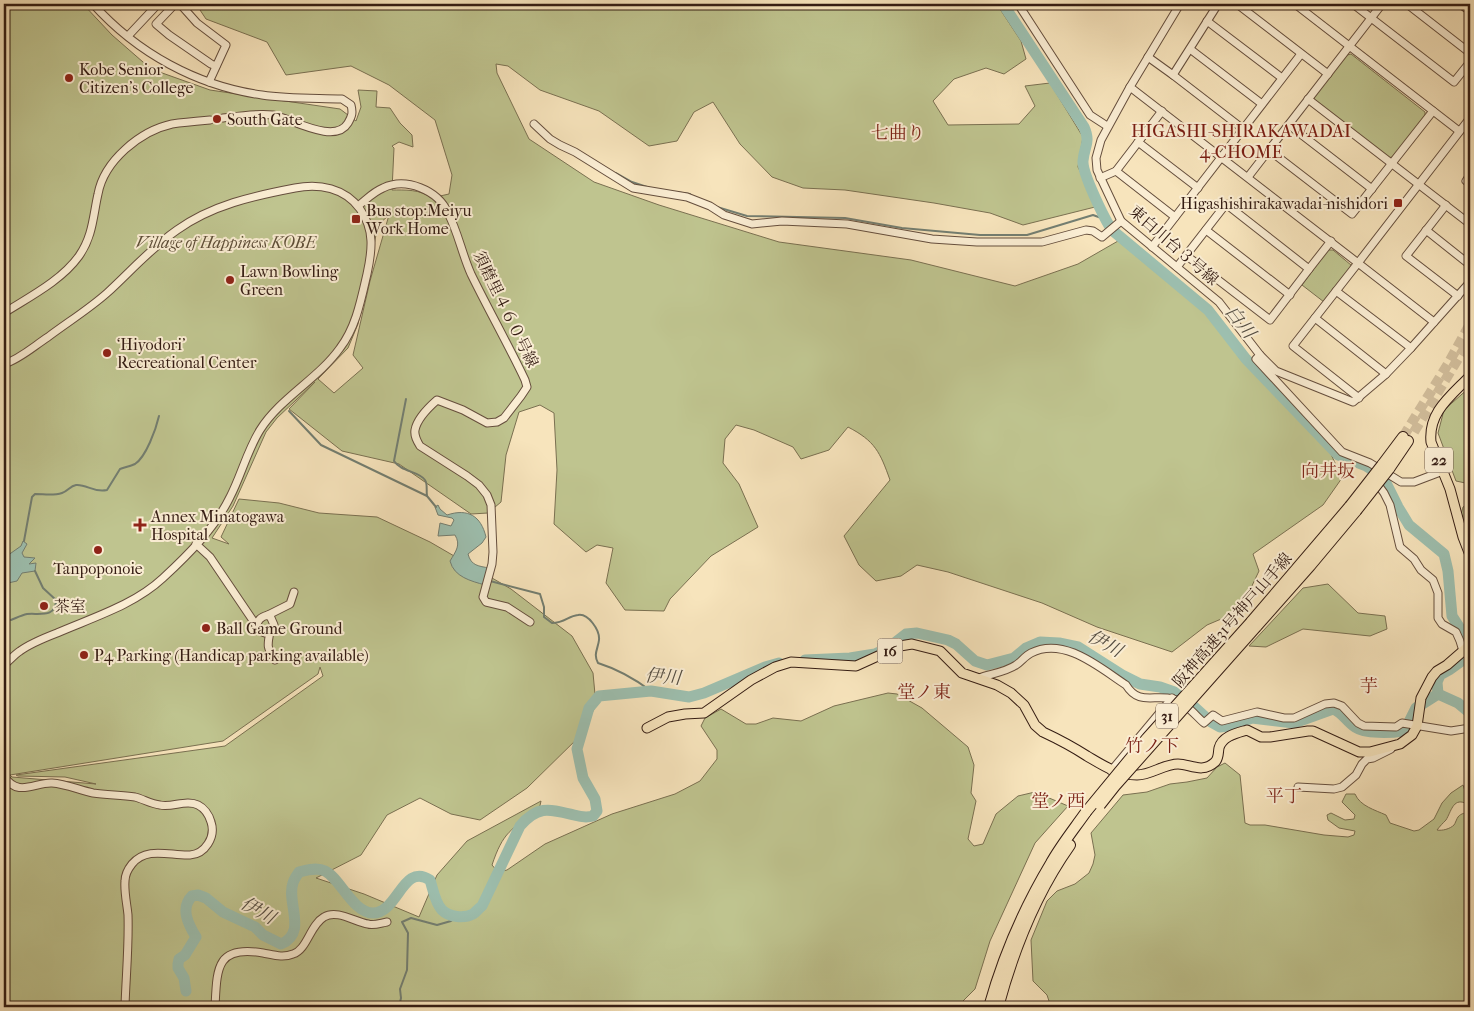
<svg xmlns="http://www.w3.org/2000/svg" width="1474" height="1011" viewBox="0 0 1474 1011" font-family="'IM FELL French Canon','Noto Serif JP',serif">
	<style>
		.green { fill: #bfc48f; stroke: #7a7051; fill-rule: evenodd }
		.water { fill: #9dbfaf; stroke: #737e71 }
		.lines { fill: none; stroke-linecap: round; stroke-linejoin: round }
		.stream { stroke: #737e71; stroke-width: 2 }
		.river { stroke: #9dbfaf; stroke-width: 11 }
		.highway-tunnel { stroke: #d0bc9a; stroke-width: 10; stroke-dasharray: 10 5; stroke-linecap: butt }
		.minor-casing { stroke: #654e3d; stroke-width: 9 }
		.major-casing { stroke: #341c13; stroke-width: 11 }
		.highway-casing { stroke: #341c13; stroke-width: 12 }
		.minor { stroke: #faedd3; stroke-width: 7 }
		.major { stroke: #f7e4bc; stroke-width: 9 }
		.highway { stroke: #f7e4bc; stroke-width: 10 }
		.highway-bridge-casing { stroke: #341c13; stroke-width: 12; stroke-linecap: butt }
		.highway-bridge { stroke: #f7e4bc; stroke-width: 10 }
		.poi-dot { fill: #8f2418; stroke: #faedd3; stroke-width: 2 }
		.labels { text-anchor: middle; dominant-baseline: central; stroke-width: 4; stroke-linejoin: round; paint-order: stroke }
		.shield { fill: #faedd3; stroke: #6f5b4d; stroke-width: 1 }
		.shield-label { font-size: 15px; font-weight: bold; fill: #341c13 }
		.poi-label { font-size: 16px; fill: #341c13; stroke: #faedd3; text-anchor: start }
		.park-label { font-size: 16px; font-style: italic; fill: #5e4e38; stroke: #faedd3 }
		.street-label { font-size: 16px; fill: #341c13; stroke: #faedd3 }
		.neighbourhood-label { font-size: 18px; fill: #7a1f14; stroke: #faedd3 }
		.water-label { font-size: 18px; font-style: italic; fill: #544d42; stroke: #faedd3 }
	</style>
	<rect width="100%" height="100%" fill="#f7e4bc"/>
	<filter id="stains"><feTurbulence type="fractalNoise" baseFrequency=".004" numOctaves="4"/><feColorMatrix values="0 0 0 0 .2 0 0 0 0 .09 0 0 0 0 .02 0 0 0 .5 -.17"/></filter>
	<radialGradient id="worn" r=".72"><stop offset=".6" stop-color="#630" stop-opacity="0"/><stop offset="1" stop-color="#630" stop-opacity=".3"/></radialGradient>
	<!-- green -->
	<g class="green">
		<path d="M 4,4 L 83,4 L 112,35 L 151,69 L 210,90 L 340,109 L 356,121 L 361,107 L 358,90 L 377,91 L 376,107 L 390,108 L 400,123 L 412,135 L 413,147 L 399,142 L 392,146 L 394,148 L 392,190 C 404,190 421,189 431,198 L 449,194 L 452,175 L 435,120 L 389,85 L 351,66 L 286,75 L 267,42 L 206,19 L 196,4 L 995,4 L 998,6 L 1021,41 L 1026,59 L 1004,74 L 986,68 L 954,79 L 933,101 L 948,125 L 1019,124 L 1035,106 L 1025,86 L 1050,83 L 1083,137 L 1078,167 L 1091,193 L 1095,207 L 1023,225 L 990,213 L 934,203 L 845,190 L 803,188 L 772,177 L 740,144 L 713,102 L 694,112 L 677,141 L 649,146 L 599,111 L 540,90 L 508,66 L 496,64 L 497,73 L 529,139 L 594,182 L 659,205 L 779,242 L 911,260 L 1015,286 L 1078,264 L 1118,241 L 1209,314 L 1241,360 L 1329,450 L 1342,478 L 1323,505 L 1253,554 L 1259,571 L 1240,611 L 1207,625 L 1172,652 L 1097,627 L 1042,603 L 948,572 L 917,565 L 901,576 L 876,581 L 859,565 L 844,536 L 890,480 C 880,452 875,441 848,427 L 829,450 L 801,459 L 793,447 L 754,430 L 736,425 L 725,439 L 723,463 L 739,484 L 758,527 L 711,556 L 670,599 L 664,611 L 625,610 L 606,583 L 613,548 L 597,545 L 586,552 L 554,524 L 557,470 L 554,413 L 540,405 L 519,412 L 506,455 L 501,502 L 488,513 L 471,514 L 399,464 L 342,451 L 289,409 L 315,382 L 277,418 L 266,432 L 233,506 L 212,538 L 229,544 L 221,537 L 239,499 L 279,503 L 319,513 L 377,517 L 430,542 L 511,589 L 572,636 L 593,673 L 596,705 L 581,735 L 527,788 L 480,820 L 451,814 L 420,798 L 387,815 L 361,855 L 316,878 L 364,894 L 419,917 L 437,875 L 467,841 L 541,801 L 539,810 C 511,829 503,832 492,865 L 498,872 L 507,870 L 545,844 L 612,814 L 675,794 L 700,781 L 717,759 L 717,750 L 701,726 L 705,718 L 721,709 L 746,724 L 756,724 L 773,718 L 801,721 L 834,706 L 888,693 L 897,694 L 922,708 L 968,747 L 974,765 L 971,793 L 976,801 L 968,839 L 974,846 L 983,844 L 996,814 L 1018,796 L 1035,792 L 1068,806 L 1035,843 L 990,941 L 975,989 L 962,1002 L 959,1007 L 4,1007 ZM 389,215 L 370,281 L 353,355 L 363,368 L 334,393 L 318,379 L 348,348 L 358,324 L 378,225 ZM 320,667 L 323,676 L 225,746 L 16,775 L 18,776 L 65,777 L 96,784 L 12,777 L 10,775 L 223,741 L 318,674 Z"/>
		<path d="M 1351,54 L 1425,112 L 1425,116 L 1393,157 L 1387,158 L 1314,101 L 1314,96 L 1347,55 Z"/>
		<path d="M 1328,250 L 1333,250 L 1351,265 L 1351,268 L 1324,302 L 1302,285 Z"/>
		<path d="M 1470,387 L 1470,484 L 1456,481 L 1438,433 L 1444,410 Z"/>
		<path d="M 1470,503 L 1470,539 L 1461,515 L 1463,507 Z"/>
		<path d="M 1328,584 L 1358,613 L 1385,616 L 1387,629 L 1370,636 L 1303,629 L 1266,647 L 1249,646 L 1303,588 Z"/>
		<path d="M 1225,763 L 1240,775 L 1245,823 L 1250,825 L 1265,825 L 1324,835 L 1348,837 L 1354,835 L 1355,831 L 1339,828 L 1328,820 L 1327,815 L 1331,813 L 1345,820 L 1354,819 L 1355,815 L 1342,802 L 1346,794 L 1355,794 C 1360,806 1375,810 1386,815 L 1390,823 L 1414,831 L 1419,830 L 1434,819 L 1442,803 L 1451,793 L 1463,785 L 1468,800 L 1465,803 C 1453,798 1451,812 1446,820 C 1443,823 1440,826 1437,830 C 1442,831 1450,829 1454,825 C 1455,824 1457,818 1458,817 C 1461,813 1466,813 1470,812 L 1470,1007 L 1051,1007 L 1047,995 L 1033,981 L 1031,940 L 1047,901 L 1057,891 L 1075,884 L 1089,873 L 1093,864 L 1095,855 L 1091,833 L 1123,795 L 1147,792 L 1170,784 L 1187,782 L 1207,778 L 1217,767 Z"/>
	</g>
	<!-- water -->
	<g class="water">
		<path d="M 438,505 L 440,509 L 447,515 C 468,508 481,516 486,537 L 482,543 L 468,554 C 471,566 479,566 489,568 L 485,585 C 471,581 454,577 450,561 C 456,551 461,545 455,535 L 438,536 L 440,523 L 451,526 L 454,520 L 452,518 L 438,515 L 435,507 Z"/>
		<path d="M 23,541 L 27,544 L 22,553 L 24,557 L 35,558 L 29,564 L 36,563 L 35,571 L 22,573 L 17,581 L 8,583 L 4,579 L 4,558 L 21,546 Z"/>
	</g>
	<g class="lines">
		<!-- stream -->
		<g class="stream">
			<path d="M 616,173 L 632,182 L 650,188"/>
			<path d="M 675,192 L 690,194"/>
			<path d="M 717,207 L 747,216 L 845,218 L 902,228 L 980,235 L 1027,235 L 1093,215 L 1104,219"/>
			<path d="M 406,399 L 394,461 C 401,472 419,471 425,480 C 428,484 426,491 427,496 L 436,507"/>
			<path d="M 289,411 L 321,445 L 427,496"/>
			<path d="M 24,541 L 32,497 L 35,494 C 44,494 53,496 62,493 C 68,491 70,486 76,485 C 87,484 93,493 107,490 L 120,469 C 125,467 131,466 135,464 C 146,457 156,429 159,416"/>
			<path d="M 490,581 L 540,594 L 544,607 L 544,617 L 552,623 C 565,623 568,616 578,615 C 588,613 600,630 599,640 C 598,649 593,654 598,663 C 617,669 635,679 651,691"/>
			<path d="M 11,620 C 16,618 22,615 27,614 C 40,613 56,618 56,600 L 43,588 L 35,571"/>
			<path d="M 399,1007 L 401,998 L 400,989 L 407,970 L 408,933 L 402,922 L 411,918 L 437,925 L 451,921 L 456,917"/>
		</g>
		<!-- river -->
		<g class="river">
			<path d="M 1003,4 L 1084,127 C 1091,143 1084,146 1083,161 C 1082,173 1105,220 1112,230 L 1208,310 L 1246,359 L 1338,455 L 1366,466 L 1383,477 L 1398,507 L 1409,525 L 1444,554 L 1448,571 L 1452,616 L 1470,644"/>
			<path d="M 805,660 L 850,658 L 875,654 L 888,648 L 906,634 L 917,633 L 948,640 L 956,644 L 975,661 L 987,665 L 1014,658 L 1026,648 L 1040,642 L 1059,643 L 1078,647 L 1122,675 L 1140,684 L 1160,687 L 1180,694 L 1211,722 L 1220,727 L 1229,726 L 1252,718 L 1294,723 L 1333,709 C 1343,713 1346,721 1355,727 C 1365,734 1391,733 1403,731 L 1408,724 L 1416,708 L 1438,694"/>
			<path d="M 1438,694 L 1437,682 L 1440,675 L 1449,670 L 1470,655"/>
			<path d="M 1438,694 L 1458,703 L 1470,713"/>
			<path d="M 186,991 L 184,978 L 178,968 L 178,964 L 179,959 L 185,955 L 196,937 C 188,924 180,908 192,896 L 198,895 L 206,898 L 223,912 L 255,927 L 263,935 L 281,944 C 308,933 286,902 293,883 C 294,879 297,875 299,872 C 307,870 317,867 325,871 C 340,878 353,913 373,913 C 398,913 403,862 430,880 C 433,889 435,903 442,910 C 449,917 464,919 473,914 C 476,912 479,908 482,906 L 520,826 C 538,805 549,809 574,815 C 581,817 586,818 593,816 L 597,811 L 595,799 L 583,778 L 577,749 L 589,708 L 599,696 L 651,691 L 689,697 L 704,693 L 765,667 L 779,663"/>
		</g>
		<!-- highway-tunnel -->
		<g class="highway-tunnel">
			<path d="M 1414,432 L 1470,339"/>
			<path d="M 1403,437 L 1448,364 L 1470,324"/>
		</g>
		<!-- minor casing -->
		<g class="minor-casing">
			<g id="minor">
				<path d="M 93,4 C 137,53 197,86 262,95 C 288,99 316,98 342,99 L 351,105 C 353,113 352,116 348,123 C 335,145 292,119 273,115 C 257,113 239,116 223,118"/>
				<path d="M 175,4 L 156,24 L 169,35 L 211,64 L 216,66"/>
				<path d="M 180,4 L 197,23 L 226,45 L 209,82"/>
				<path d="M 1018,4 L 1090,115 L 1107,126"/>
				<path d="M 1180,4 L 1130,87 L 1358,263 L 1470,118"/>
				<path d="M 1237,4 L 1328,74"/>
				<path d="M 1295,4 L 1459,131"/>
				<path d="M 1353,4 L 1454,82 L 1470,62"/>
				<path d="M 1407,4 L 1470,53"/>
				<path d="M 1460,4 L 1470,11"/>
				<path d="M 1207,21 L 1282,78"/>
				<path d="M 128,36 L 158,4"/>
				<path d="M 1190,49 L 1262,104"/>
				<path d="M 1148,57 L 1173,75 L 1218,4"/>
				<path d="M 1173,75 L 1243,129"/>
				<path d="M 1130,87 L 1101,140 L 1096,158 L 1097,170 L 1121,221 L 1219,302 L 1260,355 L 1276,371 L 1353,402 L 1386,374 L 1411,348 L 1470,282"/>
				<path d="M 1308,99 L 1470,224"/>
				<path d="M 534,124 L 550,139 L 560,145 L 575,152 L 633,188 L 687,197 L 710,206 L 724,215 L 752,224 L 782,221 L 847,224 L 932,239 L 977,242 L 1042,242 L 1086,230 L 1093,231 L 1102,237 L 1121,221"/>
				<path d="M 1289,125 L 1372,189"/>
				<path d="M 1138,142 L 1198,188"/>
				<path d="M 1269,150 L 1352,214 L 1433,111"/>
				<path d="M 1116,171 L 1175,217"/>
				<path d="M 1470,175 L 1466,181 L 1470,184"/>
				<path d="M 1248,177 L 1382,4"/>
				<path d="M 1100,178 L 1116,171 L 1162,111"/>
				<path d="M 1446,205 L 1406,256 L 1458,296"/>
				<path d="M 358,206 C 366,200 373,192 383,188 C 406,177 438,190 448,213 C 458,232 462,254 471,274 C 488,309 508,344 525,380 L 527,387 L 521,396 L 504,418 L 497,422 L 487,423 L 463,410 L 437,400 C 429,407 417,419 415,430 C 414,436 417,441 420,446 L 467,476 L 479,485 L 487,495 L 491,505 L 493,552 L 492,564 L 483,597 L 486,602 L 507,607 L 530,622"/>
				<path d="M 1206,230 L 1290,295"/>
				<path d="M 1426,230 L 1470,265"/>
				<path d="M 1152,247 L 1301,54"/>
				<path d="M 1187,256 L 1270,320 L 1309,269"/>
				<path d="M 1177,267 L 1226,204 L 1309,269 L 1331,241"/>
				<path d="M 1336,291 L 1411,348"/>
				<path d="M 4,313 C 29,297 61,281 79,256 C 93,236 93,216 98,194 C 104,161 140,131 172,124 C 185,122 198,121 210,120"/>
				<path d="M 1315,318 L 1386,374"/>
				<path d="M 1260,355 L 1256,359 L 1342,452 L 1370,463 L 1401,482 L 1414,482 L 1443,471"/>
				<path d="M 4,364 C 20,359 34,346 48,337 C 68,322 89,309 107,293 C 130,272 151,248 177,230 C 212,205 253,196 295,188 C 319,183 345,188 360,209 C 375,230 372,251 367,274 C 361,300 356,327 340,348 C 318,379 280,398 260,430 C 247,451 241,476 230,497 C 215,528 188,555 163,578 C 134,605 94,617 57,633 C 44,638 31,643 20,651 C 14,655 9,661 4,665"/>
				<path d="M 1359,398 L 1293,346 L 1358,263 L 1434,322"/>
				<path d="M 1376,482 L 1384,493 L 1390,505 L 1400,547 L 1414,559 L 1421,570 L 1433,580 L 1438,593 L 1438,618 L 1442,624 L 1456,632 L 1460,641 L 1463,651"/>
				<path d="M 196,544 L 210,557 L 260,631 L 265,633 L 270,632 C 267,646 267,648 275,660"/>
				<path d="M 268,615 L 290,604 L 294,592"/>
				<path d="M 256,627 C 258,620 260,617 268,615 L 271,618 L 274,625"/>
				<path d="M 979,678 C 990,674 1006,672 1016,665 C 1021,662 1025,656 1031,653 C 1064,636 1100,668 1126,685 C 1139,706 1154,694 1173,699 C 1184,701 1195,715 1204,723 L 1213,715 L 1222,721 L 1257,712 L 1284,718 L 1294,718 L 1325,704 L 1334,703 L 1342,706 L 1358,723 L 1364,726 L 1396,727 L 1402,723 L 1451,731 L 1470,728"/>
				<path d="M 1111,771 L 1172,698"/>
				<path d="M 4,776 C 18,798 35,782 52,783 C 66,784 79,790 93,793 C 107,795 121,795 135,797 C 143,799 151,804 160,805 C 172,808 186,799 198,805 C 204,808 209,815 211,822 C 216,837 205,854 190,855 C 170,856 147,846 132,864 C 128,869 125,875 125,881 C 124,892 127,904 128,915 C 129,945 126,976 125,1006"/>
				<path d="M 1298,787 L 1334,789 L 1342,787 L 1356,775 L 1362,764 L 1367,759 L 1373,758 L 1391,749"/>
				<path d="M 83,1007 L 128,1007"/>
				<path d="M 215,1007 C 217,968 216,945 263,953 C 274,955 283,958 293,954 C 307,950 310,925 324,917 C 337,909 355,922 368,924 C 373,926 381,923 387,922"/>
			</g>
		</g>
		<!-- major casing -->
		<g class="major-casing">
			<g id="major">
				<path d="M 1470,376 C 1451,396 1428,412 1431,442 L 1450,489 L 1463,537 L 1470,555"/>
				<path d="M 647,728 L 668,717 L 685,714 L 704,713 L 751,680 L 775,667 L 791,662 L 856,666 L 900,646 L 912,644 L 940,651 L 962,673 L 997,685 L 1011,693 L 1024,705 L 1035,725 L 1043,732 C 1058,739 1073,747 1087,756 C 1104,766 1117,775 1137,775 C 1151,775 1164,764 1178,764 C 1190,764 1202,774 1215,762 C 1219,758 1218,753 1219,748 C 1222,736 1237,733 1247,730 L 1261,737 L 1270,737 L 1308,731 L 1313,731 L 1359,752 L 1370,752 L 1400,744 L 1412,735 L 1417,726 L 1421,698 L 1432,677 L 1437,671 L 1447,665 L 1470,645"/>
			</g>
		</g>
		<!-- highway casing -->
		<g class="highway-casing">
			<g id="highway">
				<path d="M 1382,465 L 1403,437"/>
				<path d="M 1389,469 L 1408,441"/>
				<path d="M 1251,622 L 1350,506"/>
				<path d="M 1256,627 L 1310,566 L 1356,511"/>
				<path d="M 989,1007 C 1003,957 1024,908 1051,863 C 1061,845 1074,829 1086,812"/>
				<path d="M 998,1007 C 1013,951 1036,893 1070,845"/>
			</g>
		</g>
		<!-- minor -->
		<use href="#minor" class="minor"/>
		<!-- major -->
		<use href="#major" class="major"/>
		<!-- highway -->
		<use href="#highway" class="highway"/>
		<!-- highway-bridge casing -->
		<g class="highway-bridge-casing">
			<g id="highway-bridge">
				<path d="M 1350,506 L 1382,465"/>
				<path d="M 1356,511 L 1389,469"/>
				<path d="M 1100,805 L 1115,786 L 1256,627"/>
				<path d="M 1086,812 L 1147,738 L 1251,622"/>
			</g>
		</g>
		<!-- highway-bridge -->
		<use href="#highway-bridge" class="highway-bridge"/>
	</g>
	<!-- markers -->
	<g class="poi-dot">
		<circle cx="69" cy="78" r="5"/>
		<circle cx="217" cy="119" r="5"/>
		<rect x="1393" y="198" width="10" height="10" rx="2.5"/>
		<rect x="351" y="214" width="10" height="10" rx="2.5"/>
		<circle cx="230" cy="280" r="5"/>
		<circle cx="107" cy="353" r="5"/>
		<path d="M137.5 517.5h5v5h5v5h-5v5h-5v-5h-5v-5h5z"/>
		<circle cx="98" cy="550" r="5"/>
		<circle cx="44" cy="606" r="5"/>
		<circle cx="206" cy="628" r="5"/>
		<circle cx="84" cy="655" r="5"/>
	</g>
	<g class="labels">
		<!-- shield labels -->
		<g class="shield">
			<rect x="1425" y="447.5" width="28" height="25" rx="4"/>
			<rect x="877.5" y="638.5" width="25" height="25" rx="4"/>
			<rect x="1156" y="703.5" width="22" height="25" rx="4"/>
		</g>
		<g class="shield-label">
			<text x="1439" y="460">22</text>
			<text x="890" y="651">16</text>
			<text x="1167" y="716">31</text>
		</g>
		<!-- poi labels -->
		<g class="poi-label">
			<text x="79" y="69">Kobe Senior<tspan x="79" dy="18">Citizen’s College</tspan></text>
			<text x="227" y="119">South Gate</text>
			<text x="1388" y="203" text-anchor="end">Higashishirakawadai-nishidori</text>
			<text x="366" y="210">Bus stop:Meiyu<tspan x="366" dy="18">Work Home</tspan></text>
			<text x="240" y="271">Lawn Bowling<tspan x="240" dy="18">Green</tspan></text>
			<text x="117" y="344">‘Hiyodori’<tspan x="117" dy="18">Recreational Center</tspan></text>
			<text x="151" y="516">Annex Minatogawa<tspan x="151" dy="18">Hospital</tspan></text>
			<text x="98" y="568" text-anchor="middle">Tanpoponoie</text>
			<text x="54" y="606">茶室</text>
			<text x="216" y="628">Ball Game Ground</text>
			<text x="94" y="655">P4 Parking (Handicap parking available)</text>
		</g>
		<!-- park labels -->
		<g class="park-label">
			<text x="226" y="242">Village of Happiness KOBE</text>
		</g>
		<!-- street labels -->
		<g class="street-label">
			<text transform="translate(1174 245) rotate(41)">東白川台３号線</text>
			<text transform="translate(506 309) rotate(64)">須磨里４６０号線</text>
			<text transform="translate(1232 620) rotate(-49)">阪神高速31号神戸山手線</text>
		</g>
		<!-- neighbourhood labels -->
		<g class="neighbourhood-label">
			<text x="1241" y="131">HIGASHI-SHIRAKAWADAI<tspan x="1241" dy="21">4-CHOME</tspan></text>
			<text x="898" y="133">七曲り</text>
			<text x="1328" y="471">向井坂</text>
			<text x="1369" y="686">芋</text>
			<text x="924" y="692">堂ノ東</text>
			<text x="1152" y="746">竹ノ下</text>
			<text x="1284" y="796">平丁</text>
			<text x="1058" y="801">堂ノ西</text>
		</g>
		<!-- water labels -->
		<g class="water-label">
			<text transform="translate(1240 322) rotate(52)">白川</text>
			<text transform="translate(1105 644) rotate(29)">伊川</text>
			<text transform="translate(663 677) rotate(5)">伊川</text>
			<text transform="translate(258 911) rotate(29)">伊川</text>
		</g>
	</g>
	<!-- margin -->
	<rect width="1474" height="1011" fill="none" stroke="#f7e4bc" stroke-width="20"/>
	<rect x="5" y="5" width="1464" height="1001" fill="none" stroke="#341c13" stroke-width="2.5"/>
	<rect x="10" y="10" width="1454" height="991" fill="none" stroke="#341c13"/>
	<rect width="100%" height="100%" filter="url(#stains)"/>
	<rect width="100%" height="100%" fill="url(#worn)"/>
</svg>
